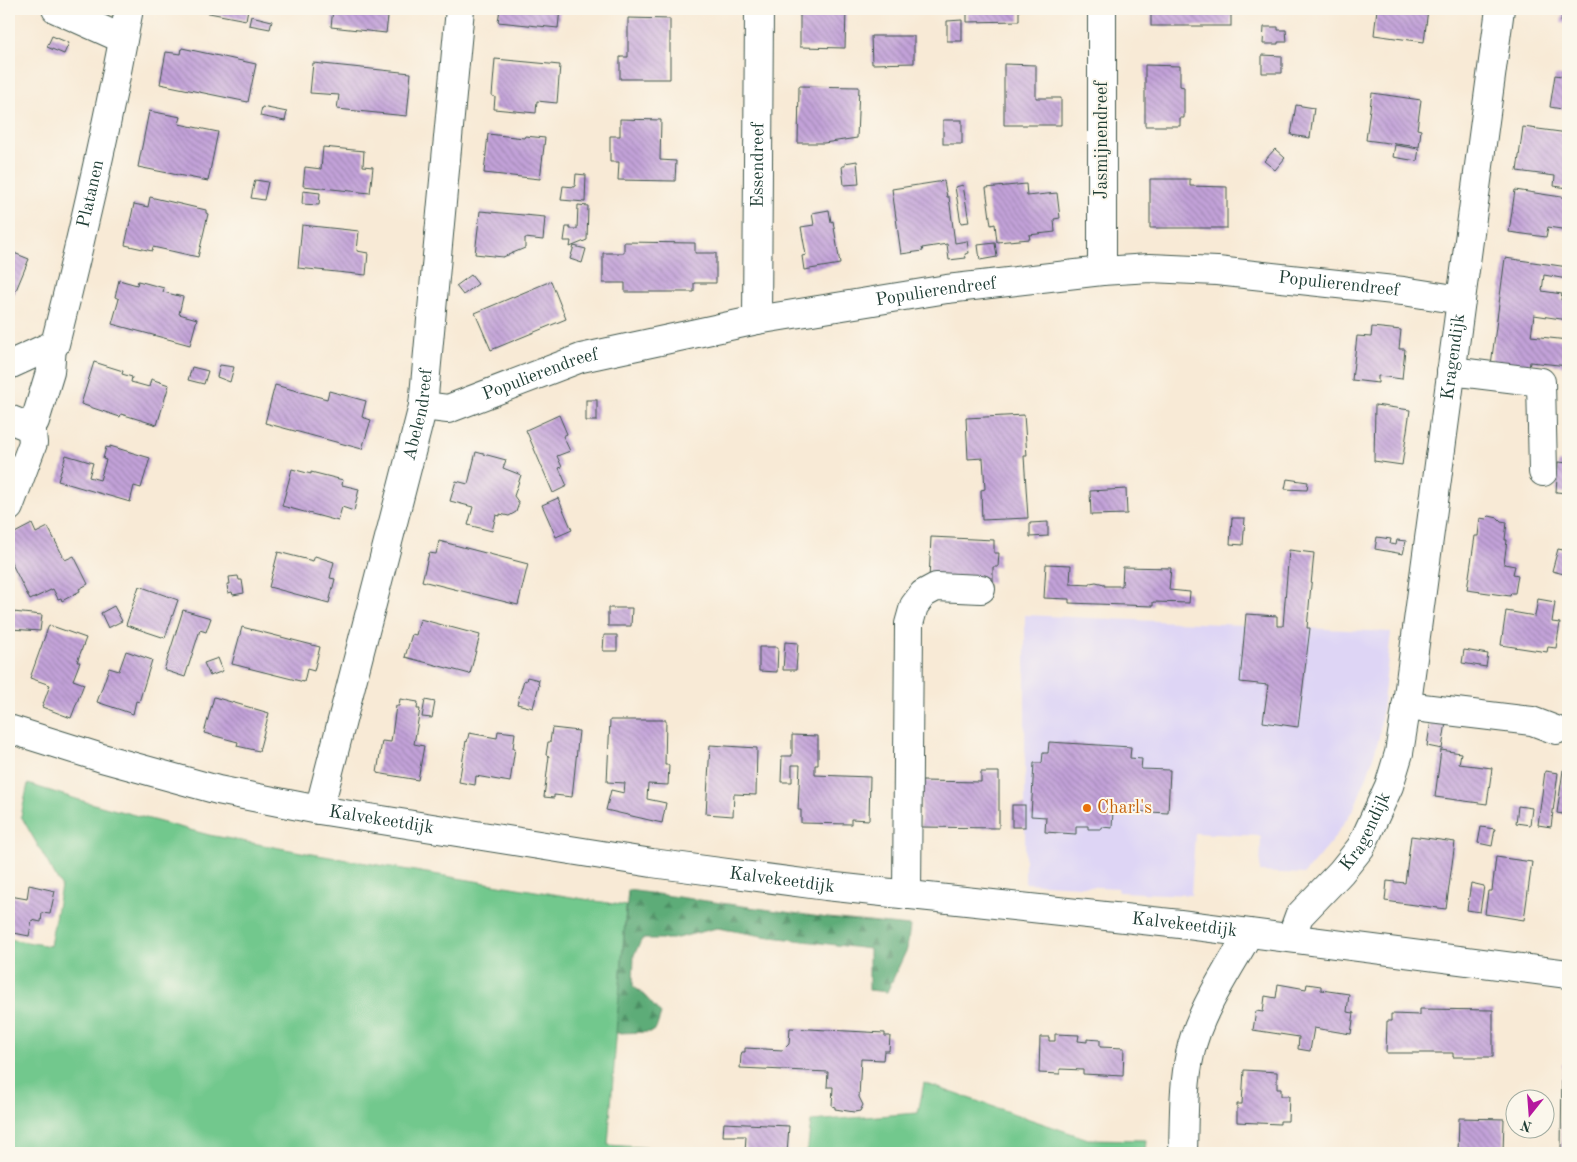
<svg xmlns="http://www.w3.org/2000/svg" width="1577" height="1162" viewBox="0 0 1577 1162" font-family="'Old Standard TT',serif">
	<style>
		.built { fill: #ded5f5 }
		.green { fill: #72c88d; stroke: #488260 }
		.forest { fill: url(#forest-firs); stroke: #3e7456 }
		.building { fill: url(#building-back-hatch) }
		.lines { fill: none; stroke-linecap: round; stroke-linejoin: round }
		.minor-casing { stroke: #40574c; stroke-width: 30 }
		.minor { stroke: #fff; stroke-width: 28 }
		.food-dot { fill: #e8710a; stroke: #fbf7ec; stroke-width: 2 }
		.labels { text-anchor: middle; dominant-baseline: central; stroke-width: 4; stroke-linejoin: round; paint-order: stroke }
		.street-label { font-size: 18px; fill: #1f3d34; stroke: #fbf7ec }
		.food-label { font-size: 18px; fill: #c56008; stroke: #fbf7ec; text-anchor: start }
	</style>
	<defs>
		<pattern id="forest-firs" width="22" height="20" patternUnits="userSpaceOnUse" patternTransform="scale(1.25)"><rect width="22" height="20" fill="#5dac78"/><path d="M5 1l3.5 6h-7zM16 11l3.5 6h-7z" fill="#4c8d63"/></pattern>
		<pattern id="building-back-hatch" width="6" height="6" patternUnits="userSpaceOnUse" patternTransform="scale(1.25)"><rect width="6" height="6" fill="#c3a2d9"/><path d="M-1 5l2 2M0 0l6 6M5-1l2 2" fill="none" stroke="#9e85b1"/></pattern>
	</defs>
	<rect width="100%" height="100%" fill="#fbf7ec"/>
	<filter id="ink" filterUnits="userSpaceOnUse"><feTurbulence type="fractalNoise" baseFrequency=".02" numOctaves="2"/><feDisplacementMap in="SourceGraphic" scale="10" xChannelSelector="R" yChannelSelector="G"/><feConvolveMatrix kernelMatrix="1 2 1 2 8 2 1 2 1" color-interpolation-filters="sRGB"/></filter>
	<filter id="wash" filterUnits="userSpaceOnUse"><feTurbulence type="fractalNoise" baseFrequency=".0096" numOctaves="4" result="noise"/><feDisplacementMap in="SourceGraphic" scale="20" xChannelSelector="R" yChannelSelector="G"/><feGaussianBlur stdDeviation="1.12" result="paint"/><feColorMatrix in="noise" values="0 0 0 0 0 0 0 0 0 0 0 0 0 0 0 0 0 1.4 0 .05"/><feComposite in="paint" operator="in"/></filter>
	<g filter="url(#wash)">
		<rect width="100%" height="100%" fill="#f8ead6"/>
		<!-- built -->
		<path class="built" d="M 1025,615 L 1391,632 L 1379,738 L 1368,774 L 1354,808 L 1332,841 L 1304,874 L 1260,872 L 1261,836 L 1195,833 L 1191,895 L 1118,892 L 1118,888 L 1025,883 Z"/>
		<!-- green -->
		<g class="green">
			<path d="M 28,784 L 86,802 L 209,835 L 312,854 L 626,906 L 608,1145 L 732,1153 L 9,1153 L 9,939 L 50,946 L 61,886 L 21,816 Z"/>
			<path d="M 924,1083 L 1088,1139 L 1146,1140 L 1145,1153 L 807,1153 L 811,1121 L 918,1113 Z"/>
		</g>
		<!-- forest -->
		<path class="forest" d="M 628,890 L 828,918 L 910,926 L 907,949 L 887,992 L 869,990 L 869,949 L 763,936 L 717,928 L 673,939 L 642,939 L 634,955 L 633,986 L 645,996 L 661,1014 L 656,1029 L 651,1032 L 616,1033 Z"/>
		<g id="blocks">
			<!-- building -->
			<g class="building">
				<path d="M 188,9 L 248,9 L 246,20 Z"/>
				<path d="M 333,9 L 389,9 L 386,33 L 331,27 Z"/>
				<path d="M 500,9 L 560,9 L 558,28 L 498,22 Z"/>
				<path d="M 800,9 L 846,9 L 845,48 L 800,47 Z"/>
				<path d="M 967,9 L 1019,9 L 1019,21 L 967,22 Z"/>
				<rect x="1151" y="9" width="80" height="17"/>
				<path d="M 1377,9 L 1428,9 L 1424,42 L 1374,35 Z"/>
				<path d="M 1563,9 L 1568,9 L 1568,24 L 1561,23 Z"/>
				<path d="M 251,16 L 272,21 L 270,29 L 249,25 Z"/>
				<path d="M 628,18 L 670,19 L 670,79 L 620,79 L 620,57 L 628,57 Z"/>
				<path d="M 962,20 L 962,41 L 947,41 L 947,21 Z"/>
				<path d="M 1264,27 L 1278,27 L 1278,30 L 1286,30 L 1287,42 L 1278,42 L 1278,44 L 1263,44 Z"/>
				<path d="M 52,36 L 69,43 L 64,54 L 47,47 Z"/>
				<path d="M 871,36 L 914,36 L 914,63 L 872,64 Z"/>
				<path d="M 182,48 L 256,64 L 248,102 L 160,84 L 166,52 L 181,54 Z"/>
				<path d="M 1262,55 L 1282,56 L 1282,73 L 1262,73 Z"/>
				<path d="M 495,59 L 560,65 L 557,103 L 537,101 L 536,113 L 494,109 L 495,97 L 492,96 Z"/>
				<path d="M 313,63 L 411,73 L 407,116 L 337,109 L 339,95 L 310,93 Z"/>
				<path d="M 1004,64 L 1036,65 L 1036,98 L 1061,98 L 1061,125 L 1004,125 Z"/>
				<path d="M 1145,65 L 1180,66 L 1180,86 L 1184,87 L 1184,118 L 1180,118 L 1180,126 L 1145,126 Z"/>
				<path d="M 1555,75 L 1568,77 L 1568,110 L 1550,107 Z"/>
				<path d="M 799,86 L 859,87 L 857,138 L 824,143 L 798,143 Z"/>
				<path d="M 1372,93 L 1421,100 L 1417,129 L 1421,130 L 1419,147 L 1366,140 Z"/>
				<path d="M 1296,105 L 1314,108 L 1310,138 L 1291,135 Z"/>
				<path d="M 262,107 L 287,112 L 285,121 L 260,116 Z"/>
				<path d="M 149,111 L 181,117 L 179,124 L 218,132 L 208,181 L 138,167 Z"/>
				<path d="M 620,119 L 661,120 L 660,160 L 676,161 L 675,181 L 618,180 L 619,162 L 610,162 L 610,136 L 620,136 Z"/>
				<rect x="943" y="120" width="19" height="24"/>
				<path d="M 1523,127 L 1568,133 L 1568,188 L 1554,186 L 1555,176 L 1517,171 Z"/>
				<path d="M 488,134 L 524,138 L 525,136 L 545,138 L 540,179 L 484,173 Z"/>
				<path d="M 1395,145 L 1419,149 L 1417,161 L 1393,157 Z"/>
				<path d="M 323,147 L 364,151 L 363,166 L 373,167 L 370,193 L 303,186 L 305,167 L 321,169 Z"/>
				<path d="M 1275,149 L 1285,158 L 1275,170 L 1264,161 Z"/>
				<path d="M 857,161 L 859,184 L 844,185 L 842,166 L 845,166 L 845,163 Z"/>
				<path d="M 576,174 L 586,175 L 585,202 L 561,200 L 563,186 L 575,187 Z"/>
				<path d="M 1150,179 L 1190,179 L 1190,186 L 1227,187 L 1227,228 L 1150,228 Z"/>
				<path d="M 255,180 L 268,182 L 264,200 L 251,198 Z"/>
				<path d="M 944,181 L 947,197 L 949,197 L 955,243 L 967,241 L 969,253 L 965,254 L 966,258 L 949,260 L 947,244 L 922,248 L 923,251 L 901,254 L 892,189 Z"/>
				<path d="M 1026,184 L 1027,196 L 1057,193 L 1060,218 L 1054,219 L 1055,232 L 1029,235 L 1030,239 L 997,242 L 995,224 L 991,225 L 986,188 Z"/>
				<path d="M 963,185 L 969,222 L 961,223 L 955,187 Z"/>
				<path d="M 1515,190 L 1568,198 L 1568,230 L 1548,227 L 1546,237 L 1509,232 Z"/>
				<path d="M 303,191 L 320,193 L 319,205 L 302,204 Z"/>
				<path d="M 150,197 L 206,210 L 206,213 L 208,214 L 198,257 L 153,247 L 152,251 L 125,245 L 134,204 L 148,207 Z"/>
				<path d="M 578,205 L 588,206 L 587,240 L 570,247 L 571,241 L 564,241 L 566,227 L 570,227 L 570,229 L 577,229 Z"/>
				<path d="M 829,210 L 831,222 L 833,221 L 840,264 L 804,270 L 802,256 L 806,255 L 801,227 L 814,225 L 812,213 Z"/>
				<path d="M 480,211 L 545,217 L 543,240 L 525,238 L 525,248 L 503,257 L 475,254 Z"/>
				<path d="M 302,225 L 359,231 L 357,251 L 368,253 L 366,275 L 298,268 Z"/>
				<path d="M 624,242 L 695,243 L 695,253 L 716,253 L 716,283 L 694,283 L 694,292 L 625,292 L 625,283 L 603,283 L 603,253 L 624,253 Z"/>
				<path d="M 995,243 L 997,257 L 980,260 L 978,245 Z"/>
				<path d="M 574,246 L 586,249 L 582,263 L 570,259 Z"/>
				<path d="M 9,251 L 29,259 L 9,307 Z"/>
				<path d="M 1505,258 L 1568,267 L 1567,279 L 1544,275 L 1542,291 L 1562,294 L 1561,300 L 1568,301 L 1568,320 L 1534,315 L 1531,336 L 1568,340 L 1568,366 L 1530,362 L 1529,368 L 1491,365 Z"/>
				<path d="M 471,275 L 478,284 L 463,295 L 456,286 Z"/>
				<path d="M 119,280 L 137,285 L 138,281 L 164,288 L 163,292 L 183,297 L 179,314 L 197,319 L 190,345 L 112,324 L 119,299 L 115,297 Z"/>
				<path d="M 551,281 L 566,319 L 491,350 L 475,313 Z"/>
				<path d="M 1372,327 L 1401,330 L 1399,349 L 1405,349 L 1402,379 L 1378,376 L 1378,383 L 1352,380 L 1357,336 L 1371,337 Z"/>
				<path d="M 94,362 L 123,371 L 122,374 L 132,377 L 131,382 L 149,387 L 151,379 L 169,385 L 157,425 L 121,414 L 120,417 L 81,404 Z"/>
				<path d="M 220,365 L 234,367 L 230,382 L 217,377 Z"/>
				<path d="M 192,367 L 208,371 L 204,384 L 188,380 Z"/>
				<path d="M 275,385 L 327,399 L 329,391 L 366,401 L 362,417 L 371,420 L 362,449 L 265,423 Z"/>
				<rect x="586" y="400" width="11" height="21"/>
				<path d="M 1375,405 L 1410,410 L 1402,465 L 1374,461 Z"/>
				<path d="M 559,415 L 567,434 L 563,436 L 570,451 L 557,456 L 562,467 L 559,468 L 567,486 L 553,493 L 526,430 Z"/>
				<path d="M 1024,415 L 1027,456 L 1024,456 L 1028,518 L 982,520 L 981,490 L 985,489 L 983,458 L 968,459 L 966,418 Z"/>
				<path d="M 110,446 L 150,458 L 141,488 L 134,486 L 130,502 L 58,481 L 66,455 L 93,463 L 89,477 L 100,480 L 106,460 L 103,459 L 106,447 L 110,448 Z"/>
				<path d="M 476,452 L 506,460 L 503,468 L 521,475 L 514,496 L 519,503 L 516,512 L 509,516 L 500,514 L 500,516 L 496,515 L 492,531 L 468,525 L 473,507 L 450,501 L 456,481 L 468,484 Z"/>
				<path d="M 1558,462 L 1568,463 L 1568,493 L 1556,492 Z"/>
				<path d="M 292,469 L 311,474 L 311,472 L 343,480 L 342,485 L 359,489 L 354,511 L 342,507 L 338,521 L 282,506 Z"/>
				<path d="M 1287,479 L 1308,482 L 1307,490 L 1285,489 Z"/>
				<path d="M 1126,489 L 1127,514 L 1091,515 L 1090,491 Z"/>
				<path d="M 558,498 L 572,530 L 556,537 L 542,505 Z"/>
				<path d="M 1489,516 L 1498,518 L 1501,521 L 1507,522 L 1505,540 L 1507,540 L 1504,564 L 1515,566 L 1513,574 L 1518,575 L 1515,593 L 1511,593 L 1510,596 L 1467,590 L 1475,536 L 1478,536 L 1480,518 L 1486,519 Z"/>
				<path d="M 1232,518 L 1245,518 L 1243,545 L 1230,544 Z"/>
				<path d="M 1048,522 L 1048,536 L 1030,537 L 1030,523 Z"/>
				<path d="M 32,524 L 36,533 L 48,527 L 65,560 L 74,556 L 88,584 L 79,589 L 80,591 L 62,601 L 61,598 L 58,599 L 53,589 L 30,600 L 9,558 L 9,536 Z"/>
				<path d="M 931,537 L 994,540 L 994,553 L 999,553 L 998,567 L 993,567 L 993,583 L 929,580 Z"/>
				<path d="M 1377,537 L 1391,539 L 1390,544 L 1396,545 L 1397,540 L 1406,541 L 1403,554 L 1375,549 Z"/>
				<path d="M 439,541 L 528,564 L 518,605 L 422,581 L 429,553 L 436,554 Z"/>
				<path d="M 1558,549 L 1568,551 L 1568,575 L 1552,571 Z"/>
				<path d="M 1289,550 L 1314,553 L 1307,628 L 1310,628 L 1298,727 L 1263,722 L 1268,685 L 1240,682 L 1246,614 L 1277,616 L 1277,626 L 1283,626 Z"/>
				<path d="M 278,552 L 313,561 L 315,556 L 334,562 L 330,578 L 335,579 L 329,603 L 269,587 Z"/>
				<path d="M 1046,564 L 1071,565 L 1070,584 L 1090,585 L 1090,583 L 1096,582 L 1104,584 L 1104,586 L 1122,586 L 1123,567 L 1171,568 L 1169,590 L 1190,592 L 1189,603 L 1153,602 L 1153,606 L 1069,603 L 1069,599 L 1044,598 Z"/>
				<path d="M 238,576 L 239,580 L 242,580 L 244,593 L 233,595 L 232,592 L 228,593 L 227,584 L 230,584 L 229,577 Z"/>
				<path d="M 139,586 L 178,600 L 165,638 L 126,625 Z"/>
				<path d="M 1538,599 L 1555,602 L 1552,622 L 1560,623 L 1556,648 L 1548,647 L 1547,652 L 1501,645 L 1506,611 L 1535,616 Z"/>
				<path d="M 114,606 L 122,621 L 108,628 L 101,613 Z"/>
				<path d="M 608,608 L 632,608 L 631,626 L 608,626 Z"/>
				<path d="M 183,610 L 211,618 L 206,632 L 200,630 L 185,677 L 164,670 Z"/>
				<path d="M 13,612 L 42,615 L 40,631 L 11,629 Z"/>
				<path d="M 420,619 L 480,635 L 470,674 L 405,657 L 412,634 L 416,635 Z"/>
				<path d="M 49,625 L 86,638 L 77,662 L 80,662 L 73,680 L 84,684 L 71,718 L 42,707 L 50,685 L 30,678 Z"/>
				<path d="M 242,627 L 320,647 L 314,671 L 307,669 L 304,682 L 232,664 Z"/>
				<path d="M 604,635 L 617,635 L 617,651 L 603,651 Z"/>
				<path d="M 785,642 L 798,643 L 796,670 L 783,670 Z"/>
				<path d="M 759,647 L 778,647 L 777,672 L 759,671 Z"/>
				<path d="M 1464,650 L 1488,654 L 1486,667 L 1462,663 Z"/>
				<path d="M 126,651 L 152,660 L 139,702 L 136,701 L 133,714 L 97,702 L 109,668 L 119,671 Z"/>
				<path d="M 218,658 L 223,671 L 210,676 L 204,663 Z"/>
				<path d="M 527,677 L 539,680 L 538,684 L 539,685 L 533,708 L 517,704 L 524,680 L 526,681 Z"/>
				<path d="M 214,697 L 269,713 L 259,751 L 237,746 L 238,742 L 204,733 Z"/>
				<path d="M 400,699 L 418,702 L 417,709 L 420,709 L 414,744 L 424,746 L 418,780 L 377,773 L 382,741 L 391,742 L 396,706 L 399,706 Z"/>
				<path d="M 425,700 L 435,702 L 432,718 L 422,717 Z"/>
				<path d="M 610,720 L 666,720 L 665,765 L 669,765 L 668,785 L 648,784 L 647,799 L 666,803 L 662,823 L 606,810 L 611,790 L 624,793 L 625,783 L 607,782 Z"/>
				<path d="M 1431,720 L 1446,722 L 1442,749 L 1427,746 Z"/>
				<path d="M 552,728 L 579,731 L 572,797 L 554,795 L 554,798 L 544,797 L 549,756 L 546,755 L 548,742 L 550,742 Z"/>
				<path d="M 498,731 L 515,733 L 513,748 L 515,748 L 510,782 L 476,776 L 475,785 L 459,782 L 466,741 L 467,742 L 469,733 L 497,738 Z"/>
				<path d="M 792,735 L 818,736 L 818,765 L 815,765 L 815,775 L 870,777 L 869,820 L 851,819 L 851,824 L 801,823 L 801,810 L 798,810 L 800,765 L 792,765 L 792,782 L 781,782 L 782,756 L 792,756 Z"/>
				<path d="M 1049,742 L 1131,747 L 1130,758 L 1142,759 L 1141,769 L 1170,770 L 1168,813 L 1113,810 L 1112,828 L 1102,827 L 1102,829 L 1088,829 L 1088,826 L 1076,826 L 1076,834 L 1045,832 L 1046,817 L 1031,816 L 1034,763 L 1042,763 L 1043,753 L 1048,753 Z"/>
				<path d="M 710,745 L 757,748 L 756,795 L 734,794 L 733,816 L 706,814 Z"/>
				<path d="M 1441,750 L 1461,753 L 1459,764 L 1492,768 L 1487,804 L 1435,797 Z"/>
				<path d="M 1563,770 L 1568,771 L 1568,815 L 1557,813 Z"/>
				<path d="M 1545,771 L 1558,773 L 1551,827 L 1538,825 Z"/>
				<path d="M 981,772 L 999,772 L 999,828 L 921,827 L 922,781 L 981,782 Z"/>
				<rect x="1012" y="805" width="13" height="22"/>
				<path d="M 1518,806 L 1532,808 L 1530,825 L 1516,823 Z"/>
				<path d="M 1481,827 L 1495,829 L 1492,846 L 1478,843 Z"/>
				<path d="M 1411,836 L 1455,842 L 1446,909 L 1385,901 L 1387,881 L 1405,883 Z"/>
				<path d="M 1496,857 L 1532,862 L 1524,920 L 1485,914 L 1488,891 L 1492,891 Z"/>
				<path d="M 1471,883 L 1484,886 L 1480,912 L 1467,910 Z"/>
				<path d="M 9,884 L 12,885 L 10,896 L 27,899 L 29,885 L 55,891 L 50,914 L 42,913 L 41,922 L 32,920 L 29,936 L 9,932 Z"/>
				<path d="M 1278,984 L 1306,989 L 1307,984 L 1321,986 L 1321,990 L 1349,994 L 1347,1012 L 1354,1013 L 1351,1034 L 1314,1028 L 1310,1051 L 1298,1049 L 1299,1037 L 1253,1030 L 1256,1011 L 1263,1012 L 1265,996 L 1276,998 Z"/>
				<path d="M 1420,1009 L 1493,1010 L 1493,1057 L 1453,1057 L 1453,1053 L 1386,1053 L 1387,1021 L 1391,1021 L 1391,1014 L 1420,1015 Z"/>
				<path d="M 790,1028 L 885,1033 L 885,1036 L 890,1036 L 889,1051 L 884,1051 L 883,1060 L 861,1059 L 859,1097 L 863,1105 L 860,1111 L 854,1112 L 835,1109 L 835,1107 L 832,1106 L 833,1087 L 827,1087 L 828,1072 L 740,1068 L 741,1055 L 742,1052 L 745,1052 L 745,1048 L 783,1050 L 789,1044 Z"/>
				<path d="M 1055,1034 L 1079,1035 L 1078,1041 L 1087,1042 L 1087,1039 L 1100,1040 L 1100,1047 L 1124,1048 L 1123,1076 L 1083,1074 L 1083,1070 L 1060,1069 L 1060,1074 L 1039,1073 L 1040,1037 L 1049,1037 L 1049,1041 L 1055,1041 Z"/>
				<path d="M 1562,1064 L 1568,1064 L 1568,1153 L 1561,1153 Z"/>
				<path d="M 1244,1070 L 1277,1072 L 1277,1089 L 1281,1089 L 1281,1096 L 1289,1096 L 1288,1121 L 1280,1121 L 1280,1124 L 1237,1122 L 1237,1104 L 1242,1104 Z"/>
				<path d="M 1459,1118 L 1504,1119 L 1503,1153 L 1458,1153 Z"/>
				<path d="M 724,1123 L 789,1126 L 787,1153 L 745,1153 L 746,1136 L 723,1136 Z"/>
			</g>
		</g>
	</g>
	<g filter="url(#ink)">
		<use href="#blocks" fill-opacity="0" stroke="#40574c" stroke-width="1"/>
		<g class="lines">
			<!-- minor casing -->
			<g class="minor-casing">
				<g id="minor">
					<path d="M 56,9 L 123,39"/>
					<path d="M 1102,9 L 1102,271"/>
					<path id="s1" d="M 757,320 L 759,9"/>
					<path id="s2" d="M 9,365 L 55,344 C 83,233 108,122 129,9"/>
					<path d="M 1451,371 L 1541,382 L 1543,472"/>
					<path id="s3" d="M 423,406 L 448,409 L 581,358 L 757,320 L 947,289 L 1102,271 L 1150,268 L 1217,271 L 1403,291 L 1461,300"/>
					<path d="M 9,419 L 24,425 L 35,421 L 50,372 L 52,346"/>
					<path d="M 9,507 L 33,443 L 31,422"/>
					<path d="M 1406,706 L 1532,721 L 1556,730"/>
					<path id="s4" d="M 9,729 L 102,758 L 218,790 L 319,810 L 652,863 L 826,886 L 1180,924 L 1568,974"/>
					<path id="s5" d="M 319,810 L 423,406 L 460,9"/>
					<path d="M 907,895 L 909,624 L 914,606 L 923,594 L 936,587 L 981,589"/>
					<path id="s6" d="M 1291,938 L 1299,916 L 1341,872 L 1361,847 L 1389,786 L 1399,753 L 1407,703 L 1500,9"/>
					<path d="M 1183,1153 C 1184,1120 1183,1086 1190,1054 C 1198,1013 1229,969 1249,933"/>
				</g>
			</g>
			<!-- minor -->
			<use href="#minor" class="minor"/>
		</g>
	</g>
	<!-- markers -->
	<circle class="food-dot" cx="1087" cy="808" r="5"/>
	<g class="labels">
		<!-- street labels -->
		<g class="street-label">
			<text transform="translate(1102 140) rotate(-90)">Jasmijnendreef</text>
			<text stroke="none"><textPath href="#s1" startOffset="155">Essendreef</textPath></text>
			<text stroke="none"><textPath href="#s2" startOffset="205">Platanen</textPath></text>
			<text stroke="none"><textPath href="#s3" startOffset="934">Populierendreef</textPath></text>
			<text stroke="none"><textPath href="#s3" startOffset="529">Populierendreef</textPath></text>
			<text stroke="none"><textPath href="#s6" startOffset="618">Kragendijk</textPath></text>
			<text stroke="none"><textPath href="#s3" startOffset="124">Populierendreef</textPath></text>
			<text stroke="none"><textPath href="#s5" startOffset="408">Abelendreef</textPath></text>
			<text stroke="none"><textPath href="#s4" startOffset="384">Kalvekeetdijk</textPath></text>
			<text stroke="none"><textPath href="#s6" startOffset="132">Kragendijk</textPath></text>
			<text stroke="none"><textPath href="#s4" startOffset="789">Kalvekeetdijk</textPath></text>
			<text stroke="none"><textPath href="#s4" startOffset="1194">Kalvekeetdijk</textPath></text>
		</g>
		<!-- food labels -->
		<g class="food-label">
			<text x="1097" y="808">Charl's</text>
		</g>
	</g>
	<!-- margin -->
	<rect width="1577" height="1162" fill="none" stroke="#fbf7ec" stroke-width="30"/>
	<!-- north arrow -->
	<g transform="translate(1530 1114) rotate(197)"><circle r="24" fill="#fbf7ec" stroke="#a3ada2"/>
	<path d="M0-4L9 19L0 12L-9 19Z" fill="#b5179e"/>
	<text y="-8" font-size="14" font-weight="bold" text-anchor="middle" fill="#1f3d34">N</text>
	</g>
</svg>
